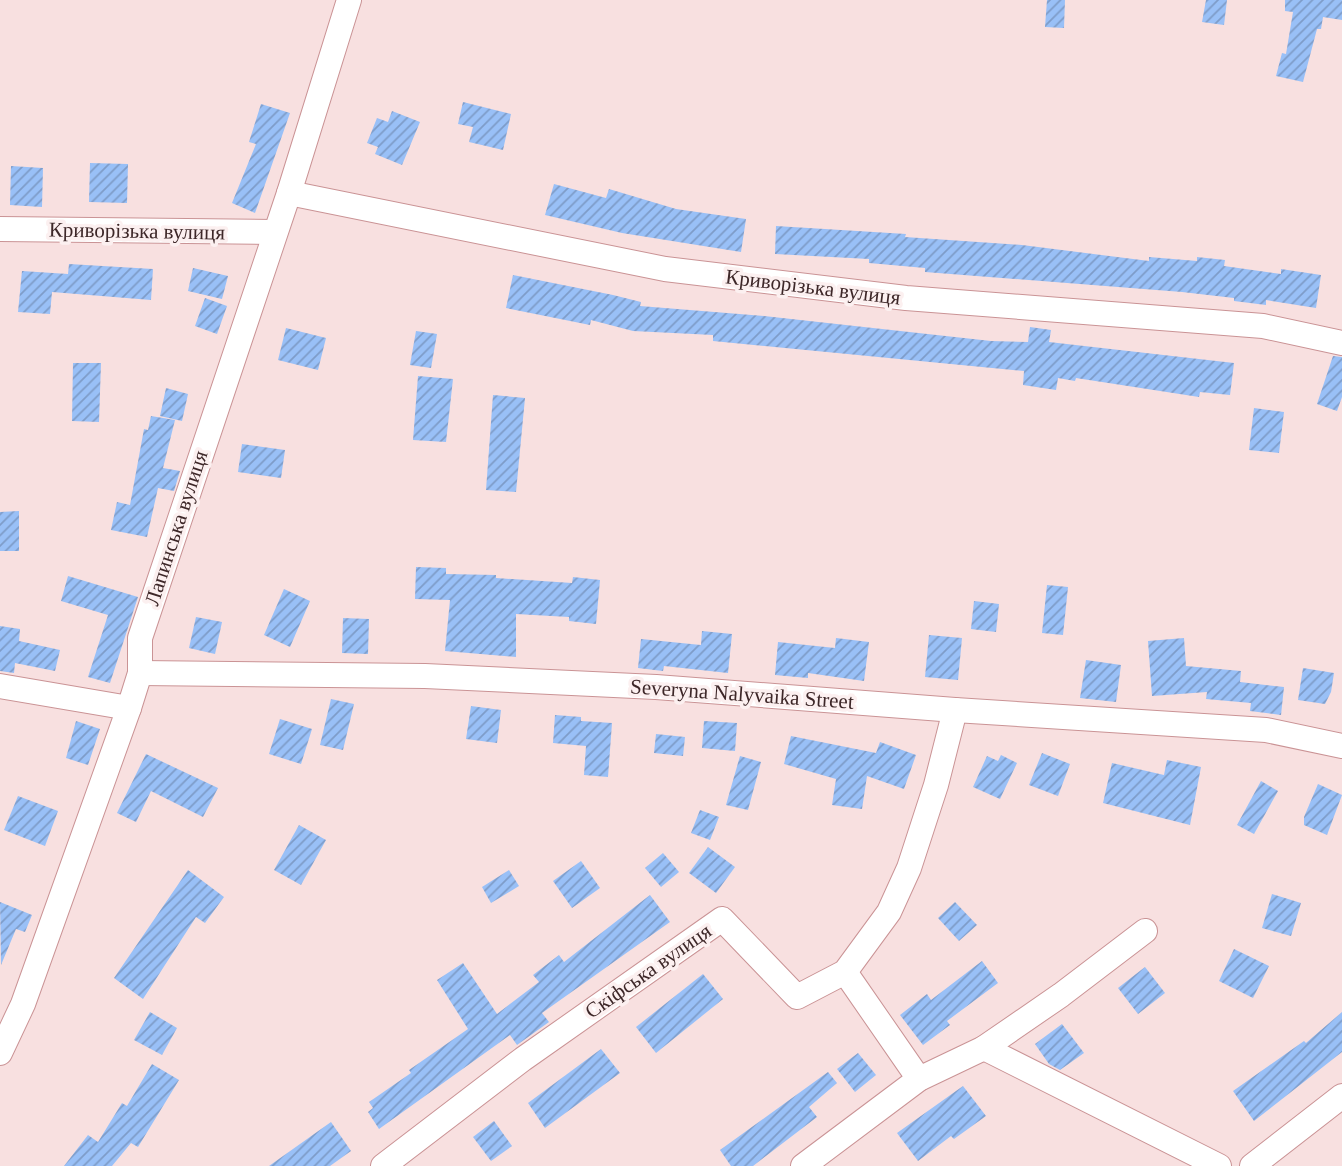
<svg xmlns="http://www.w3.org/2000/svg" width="1342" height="1166" viewBox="0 0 1342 1166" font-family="'Times New Roman',serif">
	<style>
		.building { fill: url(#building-hatch) }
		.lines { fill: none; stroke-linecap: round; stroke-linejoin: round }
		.minor-casing { stroke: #ca9395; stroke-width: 26 }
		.minor { stroke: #fff; stroke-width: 24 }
		.labels { text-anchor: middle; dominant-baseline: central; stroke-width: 7; stroke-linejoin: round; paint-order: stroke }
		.street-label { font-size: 21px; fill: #3d2728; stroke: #fcf0f0 }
	</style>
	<defs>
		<pattern id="building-hatch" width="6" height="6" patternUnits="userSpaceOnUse" patternTransform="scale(1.75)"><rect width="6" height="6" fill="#99c0f7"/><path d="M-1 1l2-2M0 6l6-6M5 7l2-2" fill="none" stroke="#7e9cc8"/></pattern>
	</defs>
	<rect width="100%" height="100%" fill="#f8e0e0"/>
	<!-- building -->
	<g class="building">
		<path d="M 1047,0 L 1065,0 L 1064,28 L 1045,27 Z"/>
		<path d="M 1206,0 L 1227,0 L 1224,25 L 1202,22 Z"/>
		<path d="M 1285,0 L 1342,0 L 1342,20 L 1323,17 L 1321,29 L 1317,29 L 1303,82 L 1276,76 L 1282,53 L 1286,54 L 1293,12 L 1285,11 Z"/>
		<path d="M 463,102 L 511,114 L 503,150 L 469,142 L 473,127 L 458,124 Z"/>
		<path d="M 261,104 L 290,113 L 255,213 L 232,203 L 256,144 L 249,142 Z"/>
		<path d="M 392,111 L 420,122 L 402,165 L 375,154 L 378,147 L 367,143 L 377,118 L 388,122 Z"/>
		<path d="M 90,163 L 128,164 L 127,203 L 89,202 Z"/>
		<path d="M 11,166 L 43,168 L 42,207 L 10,205 Z"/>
		<path d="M 554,184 L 606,198 L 609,189 L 676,209 L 746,219 L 741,252 L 622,233 L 545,215 Z"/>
		<path d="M 776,226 L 906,234 L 905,237 L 1022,245 L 1149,261 L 1149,257 L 1197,261 L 1197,257 L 1225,260 L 1224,266 L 1281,274 L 1281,269 L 1321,275 L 1316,308 L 1266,300 L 1266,305 L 1234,301 L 1234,298 L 1182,292 L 925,272 L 925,268 L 869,263 L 869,259 L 775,254 Z"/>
		<path d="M 69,264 L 153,269 L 151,300 L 52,292 L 50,314 L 18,312 L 22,271 L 68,274 Z"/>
		<path d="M 193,268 L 228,276 L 222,299 L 188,291 Z"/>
		<path d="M 513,275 L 613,295 L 641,302 L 640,306 L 764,316 L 991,341 L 1028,342 L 1030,327 L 1051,330 L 1049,342 L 1234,363 L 1230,395 L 1200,392 L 1199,397 L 1076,378 L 1075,381 L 1058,378 L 1056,390 L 1023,385 L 1024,371 L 713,341 L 713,335 L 633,331 L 591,320 L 590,325 L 506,308 Z"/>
		<path d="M 205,298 L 227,306 L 217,334 L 195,326 Z"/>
		<path d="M 286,328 L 326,338 L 318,370 L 278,360 Z"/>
		<path d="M 416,331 L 437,334 L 431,368 L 410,365 Z"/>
		<path d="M 1333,356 L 1342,357 L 1342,397 L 1337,411 L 1317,404 Z"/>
		<path d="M 73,363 L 101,363 L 99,422 L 72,421 Z"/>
		<path d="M 418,376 L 453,379 L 446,442 L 413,440 Z"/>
		<path d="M 166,388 L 188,394 L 182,421 L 160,416 Z"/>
		<path d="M 493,395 L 525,398 L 516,492 L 486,490 Z"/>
		<path d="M 1254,408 L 1284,412 L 1279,453 L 1249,450 Z"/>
		<path d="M 151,416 L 175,420 L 163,468 L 180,471 L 174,491 L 158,488 L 147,537 L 111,530 L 117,502 L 130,505 L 144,429 L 148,430 Z"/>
		<path d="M 242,444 L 285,450 L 281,478 L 238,472 Z"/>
		<path d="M 19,511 L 19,551 L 0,551 L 0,512 Z"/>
		<path d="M 416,567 L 446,568 L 446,574 L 496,575 L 496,578 L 572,583 L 573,577 L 600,580 L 596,624 L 569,621 L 569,617 L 516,614 L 516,657 L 445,651 L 450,600 L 415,599 Z"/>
		<path d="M 68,576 L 138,597 L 110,683 L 88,677 L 108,615 L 61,601 Z"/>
		<path d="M 1047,585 L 1068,587 L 1063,635 L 1042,633 Z"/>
		<path d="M 284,589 L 310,601 L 290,647 L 264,635 Z"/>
		<path d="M 974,601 L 999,604 L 996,632 L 971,629 Z"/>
		<path d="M 196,617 L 222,622 L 215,654 L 189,648 Z"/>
		<path d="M 343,618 L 369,619 L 368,654 L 342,653 Z"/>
		<path d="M 0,626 L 20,629 L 19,641 L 60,650 L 55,671 L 15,663 L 14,673 L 0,671 Z"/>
		<path d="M 702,631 L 732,634 L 728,673 L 664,666 L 663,671 L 638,668 L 641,639 L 701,645 Z"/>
		<path d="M 929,635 L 962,638 L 958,680 L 925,677 Z"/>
		<path d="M 836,638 L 869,642 L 864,681 L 808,673 L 808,678 L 775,675 L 778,642 L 835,648 Z"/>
		<path d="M 1184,638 L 1186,666 L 1241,671 L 1240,682 L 1284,687 L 1281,715 L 1250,711 L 1251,703 L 1206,699 L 1207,692 L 1152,696 L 1148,641 Z"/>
		<path d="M 1086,660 L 1121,665 L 1116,702 L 1080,698 Z"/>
		<path d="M 1303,668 L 1334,673 L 1331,692 L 1325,704 L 1298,700 Z"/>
		<path d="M 331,699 L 354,704 L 343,750 L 320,745 Z"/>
		<path d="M 471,706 L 501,710 L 497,743 L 466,739 Z"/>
		<path d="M 555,715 L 581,717 L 581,721 L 612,723 L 608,777 L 584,775 L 586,746 L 553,743 Z"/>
		<path d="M 280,719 L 312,729 L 301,764 L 269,754 Z"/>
		<path d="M 76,721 L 100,729 L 88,765 L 66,758 Z"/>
		<path d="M 704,721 L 737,723 L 735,751 L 702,748 Z"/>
		<path d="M 656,734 L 685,737 L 683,756 L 654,753 Z"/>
		<path d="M 791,736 L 876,753 L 880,742 L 916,755 L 904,789 L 867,776 L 862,809 L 832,805 L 836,779 L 784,764 Z"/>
		<path d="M 1042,753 L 1070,764 L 1058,796 L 1029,785 Z"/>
		<path d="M 146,754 L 218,788 L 203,817 L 151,791 L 136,822 L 117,813 Z"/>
		<path d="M 1001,755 L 1017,763 L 1000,799 L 973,787 L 987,756 L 998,761 Z"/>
		<path d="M 740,756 L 761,762 L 748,810 L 726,805 Z"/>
		<path d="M 1167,760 L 1201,767 L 1190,825 L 1103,803 L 1112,763 L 1164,775 Z"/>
		<path d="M 1261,781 L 1278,791 L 1254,834 L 1237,825 Z"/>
		<path d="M 1318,784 L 1342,795 L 1327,835 L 1304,825 L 1304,817 Z"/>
		<path d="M 18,796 L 58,811 L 45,846 L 4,830 Z"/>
		<path d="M 700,810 L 719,817 L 710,840 L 691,833 Z"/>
		<path d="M 299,825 L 326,840 L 301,885 L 274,870 Z"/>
		<path d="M 708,847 L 735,867 L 716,893 L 689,873 Z"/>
		<path d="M 663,853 L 679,872 L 661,887 L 645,868 Z"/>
		<path d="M 581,861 L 600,888 L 572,908 L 553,881 Z"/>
		<path d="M 188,870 L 224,897 L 205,923 L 196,917 L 143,999 L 114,978 Z"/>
		<path d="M 509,870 L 519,886 L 491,903 L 482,887 Z"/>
		<path d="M 1272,894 L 1301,903 L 1291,936 L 1262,928 Z"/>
		<path d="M 650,895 L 670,922 L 542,1013 L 549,1022 L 517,1045 L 510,1035 L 379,1129 L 368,1112 L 373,1108 L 369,1102 L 411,1073 L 409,1070 L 468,1029 L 437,980 L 463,963 L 497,1014 L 539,982 L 533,975 L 559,955 L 564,962 Z"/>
		<path d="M 0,902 L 32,915 L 25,932 L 16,929 L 1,965 Z"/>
		<path d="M 955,902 L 977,925 L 959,941 L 938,918 Z"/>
		<path d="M 1234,949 L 1269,966 L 1253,998 L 1219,981 Z"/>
		<path d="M 982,961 L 998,983 L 947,1021 L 950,1025 L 923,1045 L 900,1015 L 927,994 L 931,1000 Z"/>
		<path d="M 1145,967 L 1165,993 L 1138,1014 L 1118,988 Z"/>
		<path d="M 703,974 L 723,999 L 656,1053 L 636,1027 Z"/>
		<path d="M 150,1012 L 177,1028 L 162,1055 L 134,1040 Z"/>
		<path d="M 1342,1012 L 1342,1052 L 1254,1121 L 1233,1091 L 1304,1041 L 1306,1043 Z"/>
		<path d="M 1062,1024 L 1084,1053 L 1060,1070 L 1049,1064 L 1035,1044 Z"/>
		<path d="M 601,1049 L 620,1073 L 545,1128 L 528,1103 Z"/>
		<path d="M 858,1053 L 876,1075 L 855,1092 L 837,1069 Z"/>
		<path d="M 152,1064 L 179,1080 L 138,1147 L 131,1143 L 112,1166 L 64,1166 L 88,1135 L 98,1142 L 122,1103 L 127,1106 Z"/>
		<path d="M 828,1072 L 837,1083 L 809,1107 L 817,1117 L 753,1166 L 731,1166 L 720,1150 Z"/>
		<path d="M 963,1086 L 986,1116 L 954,1139 L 951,1136 L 918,1161 L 897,1133 Z"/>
		<path d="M 494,1121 L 512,1146 L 491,1161 L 473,1137 Z"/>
		<path d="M 331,1122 L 351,1151 L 330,1166 L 269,1166 Z"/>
	</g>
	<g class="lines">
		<!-- minor casing -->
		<g class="minor-casing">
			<g id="minor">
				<path d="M 289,193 L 665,269 L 906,298 L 1263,326 L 1342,343"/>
				<path d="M 0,229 L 274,232"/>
				<path d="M 140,673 L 425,676 L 656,687 L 955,710 L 1266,730 L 1342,746"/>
				<path d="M 0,686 L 129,708"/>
				<path d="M 845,972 L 919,1079"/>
				<path d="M 984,1048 L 1219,1166"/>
				<path d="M 0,1053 L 23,1004 L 129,708 L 140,673 L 140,638 L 289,193 L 349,0"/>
				<path d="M 383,1166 L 523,1059 L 722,919 L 797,997 L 845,972 L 889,912 L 909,868 L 936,785 L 955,710"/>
				<path d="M 803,1166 L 919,1079 L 984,1048 L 1061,995 L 1145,931"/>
				<path d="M 1252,1166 L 1342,1096"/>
			</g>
		</g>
		<!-- minor -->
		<use href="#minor" class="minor"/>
	</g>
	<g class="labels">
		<!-- street labels -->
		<g class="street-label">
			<text transform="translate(137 231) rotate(1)">Криворізька вулиця</text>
			<text transform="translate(813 287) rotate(7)">Криворізька вулиця</text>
			<text transform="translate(176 528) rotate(-72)">Лапинська вулиця</text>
			<text transform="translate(742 694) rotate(4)">Severyna Nalyvaika Street</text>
			<text transform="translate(648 971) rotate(-35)">Скіфська вулиця</text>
		</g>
	</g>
</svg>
